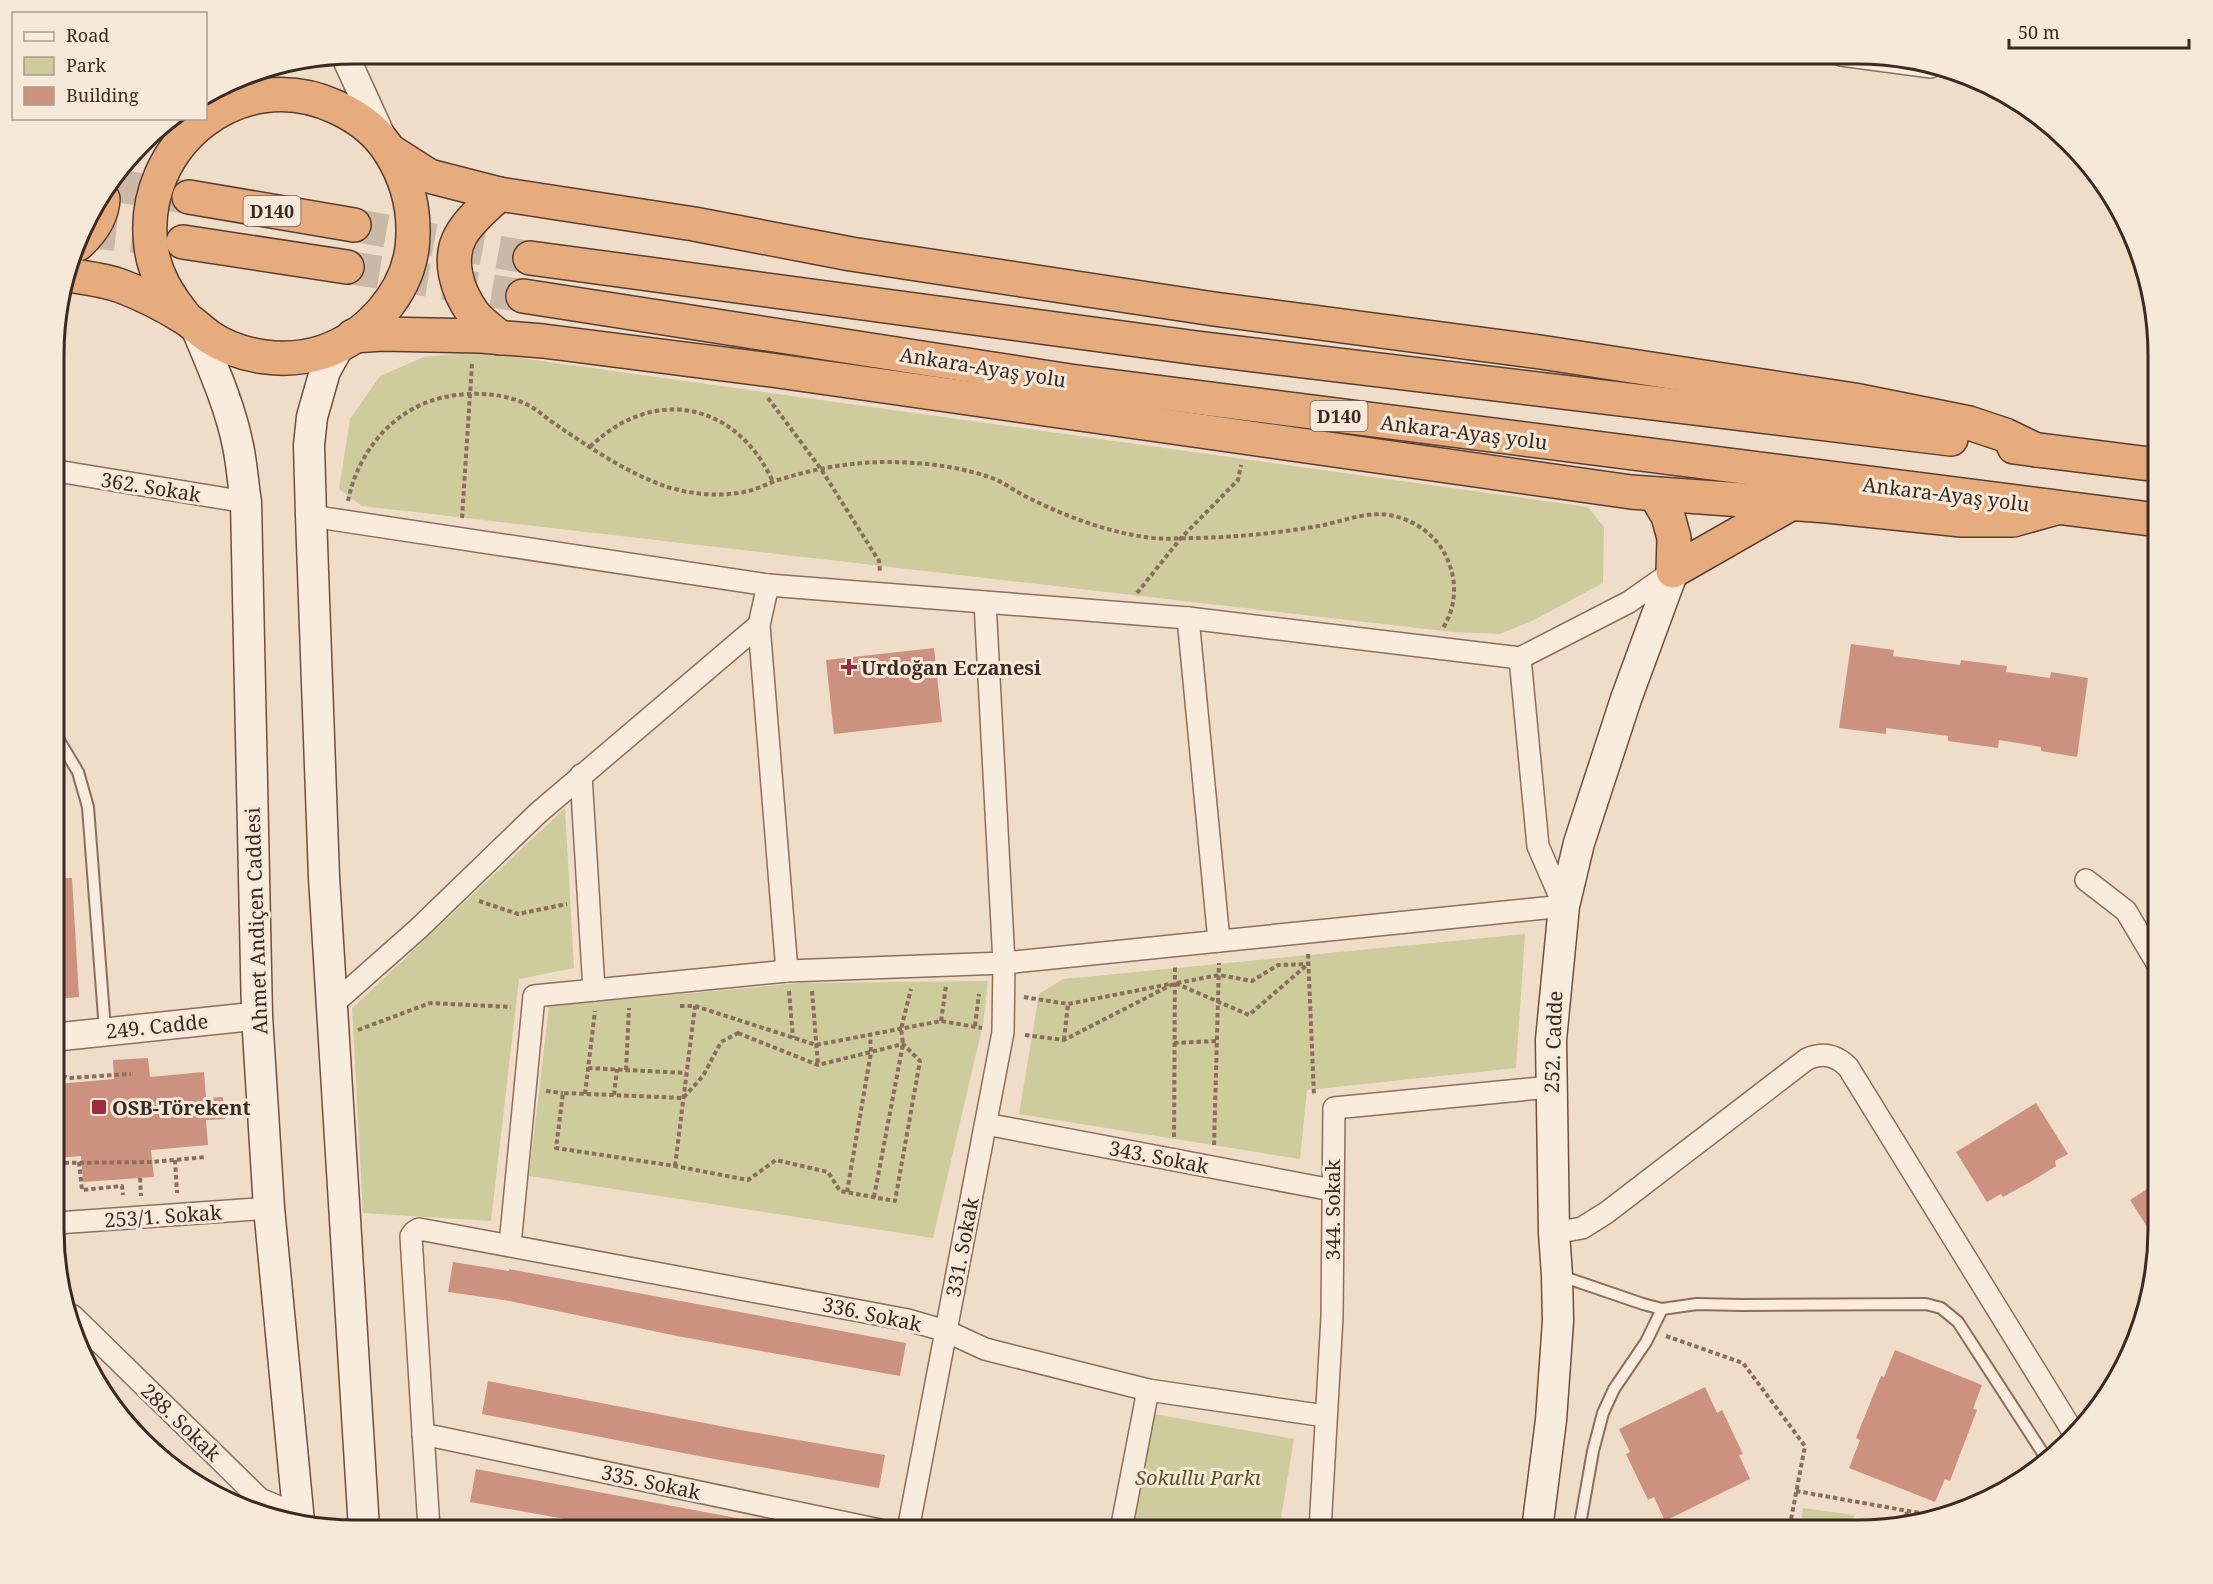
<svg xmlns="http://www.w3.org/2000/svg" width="2213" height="1584" viewBox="0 0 2213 1584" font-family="'Noto Serif',serif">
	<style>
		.green { fill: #cecb9c }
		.building { fill: #cd927f }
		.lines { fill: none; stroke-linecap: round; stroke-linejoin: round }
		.trunk-tunnel { stroke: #cbb9a7; stroke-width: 33; stroke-dasharray: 33 16; stroke-linecap: butt }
		.service-casing { stroke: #8c6e5d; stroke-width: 14 }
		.minor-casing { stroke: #8c6e5d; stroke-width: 24 }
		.tertiary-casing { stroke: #8c6e5d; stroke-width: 30 }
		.secondary-casing { stroke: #6e4f40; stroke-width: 33 }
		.trunk-casing { stroke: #5a3d31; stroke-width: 36 }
		.path { stroke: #8c6e5d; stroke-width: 4; stroke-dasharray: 4.5 3; stroke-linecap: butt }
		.service { stroke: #f9ecdd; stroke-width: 10 }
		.minor { stroke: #f9ecdd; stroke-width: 21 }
		.tertiary { stroke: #f9ecdd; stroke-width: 27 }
		.secondary { stroke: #f9ecdd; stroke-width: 30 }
		.trunk { stroke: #e7ac7e; stroke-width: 33 }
		.poi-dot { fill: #9b2d40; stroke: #f6e9d9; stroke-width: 2 }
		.labels { text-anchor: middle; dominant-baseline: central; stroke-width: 6; stroke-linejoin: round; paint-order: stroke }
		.shield { fill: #f6e9d9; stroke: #746358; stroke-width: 1.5 }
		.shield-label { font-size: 18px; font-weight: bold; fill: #3c2921 }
		.street-label { font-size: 20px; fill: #3c2921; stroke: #f6e9d9 }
		.poi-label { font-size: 20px; font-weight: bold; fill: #3c2921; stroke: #f6e9d9; text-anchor: start }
		.park-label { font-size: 20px; font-style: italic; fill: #545927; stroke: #f6e9d9 }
		.rim { fill: none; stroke: #3c2921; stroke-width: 3 }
	</style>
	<rect width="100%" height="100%" fill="#efddc9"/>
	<!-- green -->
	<g class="green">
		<path d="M 477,352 L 1588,507 L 1604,527 L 1603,583 L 1532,621 L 1500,634 L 1452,632 L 362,506 L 339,489 L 350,419 L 380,376 L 424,357 Z"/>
		<path d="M 565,808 L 574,968 L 519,979 L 491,1221 L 363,1213 L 352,1008 Z"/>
		<path d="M 1525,934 L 1516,1068 L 1307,1090 L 1300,1159 L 1019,1114 L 1039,994 L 1063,979 Z"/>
		<path d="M 988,981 L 983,1024 L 933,1238 L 529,1176 L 549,1006 L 801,983 Z"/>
		<path d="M 1154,1414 L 1294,1439 L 1279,1530 L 1133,1530 Z"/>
		<path d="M 1803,1508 L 1854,1515 L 1851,1530 L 1800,1530 Z"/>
	</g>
	<!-- building -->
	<g class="building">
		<path d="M 1851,644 L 1894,650 L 1893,656 L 1960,665 L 1961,660 L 2007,666 L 2006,672 L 2050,678 L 2051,672 L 2088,678 L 2077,757 L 2041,751 L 2041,747 L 1999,740 L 1998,748 L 1948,741 L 1948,736 L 1886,728 L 1886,734 L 1839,728 Z"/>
		<path d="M 934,648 L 942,722 L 834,734 L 826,660 Z"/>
		<path d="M 57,878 L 72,878 L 79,997 L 57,999 Z"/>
		<path d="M 148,1058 L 150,1077 L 204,1072 L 206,1098 L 223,1097 L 225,1119 L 206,1120 L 208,1145 L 151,1150 L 154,1177 L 83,1182 L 81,1156 L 57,1158 L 57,1084 L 114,1079 L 113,1060 Z"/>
		<path d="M 2036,1103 L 2068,1154 L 2055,1161 L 2056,1166 L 2032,1181 L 2003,1197 L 2001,1194 L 1987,1202 L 1956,1152 Z"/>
		<path d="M 2158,1182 L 2158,1244 L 2130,1200 Z"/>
		<path d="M 453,1262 L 509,1271 L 509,1269 L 906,1343 L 900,1376 L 677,1336 L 504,1300 L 448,1292 Z"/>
		<path d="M 1895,1350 L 1982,1385 L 1973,1409 L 1977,1410 L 1959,1457 L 1950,1481 L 1945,1479 L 1935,1502 L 1849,1468 L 1860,1440 L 1856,1438 L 1881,1376 L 1884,1377 Z"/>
		<path d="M 488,1381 L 746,1431 L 885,1455 L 879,1488 L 709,1458 L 482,1414 Z"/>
		<path d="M 1705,1387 L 1717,1413 L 1722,1410 L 1743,1454 L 1739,1455 L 1750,1479 L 1665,1521 L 1654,1497 L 1648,1500 L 1626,1454 L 1630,1452 L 1619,1429 Z"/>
		<path d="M 476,1469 L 747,1520 L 746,1530 L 620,1529 L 470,1502 Z"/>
	</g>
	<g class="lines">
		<!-- trunk-tunnel -->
		<g class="trunk-tunnel">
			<path d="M 114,185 L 185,197"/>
			<path d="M 354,225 L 530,258"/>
			<path d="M 83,231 L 179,241"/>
			<path d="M 347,267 L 523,296"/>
		</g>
		<!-- service casing -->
		<g class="service-casing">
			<g id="service">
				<path d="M 57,737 L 78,772 L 88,807 L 105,1030"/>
				<path d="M 1561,1276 L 1643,1304 L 1662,1309 L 1697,1304 L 1742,1305 L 1926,1304 L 1941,1308 L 1958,1322 L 2048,1461"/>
				<path d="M 1579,1530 L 1593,1451 L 1603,1413 L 1614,1389 L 1646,1342 L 1662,1309"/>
			</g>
		</g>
		<!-- minor casing -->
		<g class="minor-casing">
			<g id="minor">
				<path d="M 1841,55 L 1931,67"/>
				<path d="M 57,471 L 246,502"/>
				<path d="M 311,516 L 768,585 L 1188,618 L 1520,658 L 1538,846 L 1564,906 L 1004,963 L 787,971 L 534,996 L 510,1245"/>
				<path d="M 768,585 L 759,625 L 787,971"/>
				<path d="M 1188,618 L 1219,941"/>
				<path d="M 1520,658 L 1629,602 L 1673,571"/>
				<path d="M 581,775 L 594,990"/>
				<path d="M 2086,880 L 2126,911 L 2158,965"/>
				<path d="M 332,1005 L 418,929 L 538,813 L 759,625"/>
				<path d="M 986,1124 L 1332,1190"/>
				<path d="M 57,1223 L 269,1208"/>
				<path d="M 1554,1233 L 1582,1228 L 1606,1213 L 1807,1059 C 1823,1052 1836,1055 1848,1067 L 2075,1435"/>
				<path d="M 73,1316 L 260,1499 L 298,1515"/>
				<path d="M 423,1434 L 880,1530"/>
				<path d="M 429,1529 L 411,1236 L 414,1232 L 419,1229 L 908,1320 L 946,1331 L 985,1349 L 1148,1390 L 1325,1416"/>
				<path d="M 908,1530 L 1003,1032 L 1004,963 L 985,602"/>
				<path d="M 1121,1530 L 1148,1390"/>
				<path d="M 1320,1530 L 1332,1317 L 1334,1108 L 1550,1087"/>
			</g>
		</g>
		<!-- tertiary casing -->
		<g class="tertiary-casing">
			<g id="tertiary">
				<path d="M 345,56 L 382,137"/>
				<path d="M 57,1037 L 257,1016"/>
			</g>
		</g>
		<!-- secondary casing -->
		<g class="secondary-casing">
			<g id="secondary">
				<path d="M 196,327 C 212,366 230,405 238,446 C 242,465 243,484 246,502 L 257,1016 L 269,1208 L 299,1522"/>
				<path d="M 340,344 L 325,371 L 312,417 L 309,445 L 311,516 L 324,877 L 364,1529"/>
				<path d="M 1537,1530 L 1551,1420 L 1558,1321 L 1557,1275 L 1554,1233 L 1551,1040 L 1564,906 L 1579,843 L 1626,699 L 1673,571"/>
			</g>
		</g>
		<!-- trunk casing -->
		<g class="trunk-casing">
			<g id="trunk">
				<path d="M 390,151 L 429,176 L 499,194 L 694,224 L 851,254 L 1214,309 L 1540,352 L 1854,400 L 1969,423 L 2005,435 L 2036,450"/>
				<path d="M 499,194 C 486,207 470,219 461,235 C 447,259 457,291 473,313 C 479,322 492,330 500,338"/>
				<path d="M 189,197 L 354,225"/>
				<path d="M 183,242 L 347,267"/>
				<path d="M 78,244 C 91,232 102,217 103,199"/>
				<path d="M 530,258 L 1197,348 L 1951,439"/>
				<path d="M 69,275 C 86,278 105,280 121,286 C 142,294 166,306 185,318 C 193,323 200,330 208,336 C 240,358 286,364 323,352 C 367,337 406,295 412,248 C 416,213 409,182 390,152 C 377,131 358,117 336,107 C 240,62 138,145 151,246 C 154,274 169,297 186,318"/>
				<path d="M 523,296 L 1070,381 L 2158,520"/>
				<path d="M 353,336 L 382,334 L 481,336 L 543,341 L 771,370 L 1631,492 L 1827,506 L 1962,520 L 2013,520 L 2056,508"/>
				<path d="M 2014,447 L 2158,465"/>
				<path d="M 1655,494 L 1668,516 L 1674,538 L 1673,571 L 1792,503"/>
			</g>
		</g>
		<!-- path -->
		<g class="path">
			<path d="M 768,398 L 821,469 L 879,561 L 880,572"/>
			<path d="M 590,447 C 653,385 737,402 773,482"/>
			<path d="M 348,501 C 358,450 396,405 450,396 C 474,392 503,393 526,404 C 537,409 547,419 558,426 C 589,447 623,470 659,484 C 685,494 720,498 748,491 C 761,488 772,481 785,478 C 818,468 852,462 887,462 C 920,462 957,466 989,477 C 1003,481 1015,492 1029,498 C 1065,516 1104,531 1145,537 C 1162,540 1180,538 1197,538 C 1238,537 1278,533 1319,526 C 1341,522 1366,511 1389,515 C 1417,520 1441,538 1450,566 C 1457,586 1455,609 1443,628"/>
			<path d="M 462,518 L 472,364"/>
			<path d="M 1137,593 L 1181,538 L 1238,480 L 1241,465"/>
			<path d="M 479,901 L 518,914 L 567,904"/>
			<path d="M 1308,954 L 1314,1096"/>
			<path d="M 1177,983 L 1219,975 L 1252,981 L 1278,965 L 1308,964"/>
			<path d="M 789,991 L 793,1038"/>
			<path d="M 812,991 L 818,1065"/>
			<path d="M 1024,997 L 1068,1004 L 1170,984"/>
			<path d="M 680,1006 L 695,1006 L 816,1045 L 941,1021 L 982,1028"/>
			<path d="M 941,1021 L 946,986"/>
			<path d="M 975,1026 L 979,994"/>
			<path d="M 358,1030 L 430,1003 L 511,1007"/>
			<path d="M 738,1033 L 818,1065 L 903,1044 L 920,1061 L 895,1201 L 840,1191 L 828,1172 L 776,1160 L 748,1180 L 675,1166 L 556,1148 L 563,1093 L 683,1098 L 703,1076 L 721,1042 Z"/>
			<path d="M 1025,1035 L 1064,1040 L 1175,983 L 1249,1015 L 1308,964"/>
			<path d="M 1064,1040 L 1068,1004"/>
			<path d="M 1174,1043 L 1217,1041"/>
			<path d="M 588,1068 L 686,1073"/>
			<path d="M 626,1070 L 629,1008"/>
			<path d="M 57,1071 L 60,1075 L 69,1078 L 131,1074"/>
			<path d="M 546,1091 L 563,1093"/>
			<path d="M 585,1094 L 595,1011"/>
			<path d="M 614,1095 L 617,1069"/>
			<path d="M 1174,1137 L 1175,967"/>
			<path d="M 1214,1145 L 1219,963"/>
			<path d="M 175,1160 L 177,1193"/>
			<path d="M 79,1162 L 82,1190 L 122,1186 L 123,1195"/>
			<path d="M 57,1163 L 152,1162 L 206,1157"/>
			<path d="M 675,1166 L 695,1006"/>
			<path d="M 140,1178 L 141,1196"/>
			<path d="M 847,1192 L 871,1052 L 870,1035"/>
			<path d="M 874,1197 L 903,1044 L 901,1029 L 911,989"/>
			<path d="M 1666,1336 L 1743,1363 L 1805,1446 L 1789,1530"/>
			<path d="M 1796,1491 L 1942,1517"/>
			<path d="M 1905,1524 L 1907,1511"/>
		</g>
		<!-- service -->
		<use href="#service" class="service"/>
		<!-- minor -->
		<use href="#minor" class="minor"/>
		<!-- tertiary -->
		<use href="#tertiary" class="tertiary"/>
		<!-- secondary -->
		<use href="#secondary" class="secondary"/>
		<!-- trunk -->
		<use href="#trunk" class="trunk"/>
	</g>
	<!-- markers -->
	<g class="poi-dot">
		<path d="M846 658h6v6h6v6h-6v6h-6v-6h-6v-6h6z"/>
		<rect x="91" y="1099" width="16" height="16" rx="3"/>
	</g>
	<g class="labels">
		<!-- shield labels -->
		<g class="shield">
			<rect x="243.5" y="196" width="57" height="30" rx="4.5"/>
			<rect x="1310.5" y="401" width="57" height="30" rx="4.5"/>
		</g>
		<g class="shield-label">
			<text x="272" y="211">D140</text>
			<text x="1339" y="416">D140</text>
		</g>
		<!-- street labels -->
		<g class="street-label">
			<text transform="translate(983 367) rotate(9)">Ankara-Ayaş yolu</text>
			<text transform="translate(1464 432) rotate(7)">Ankara-Ayaş yolu</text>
			<text transform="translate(151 487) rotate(9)">362. Sokak</text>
			<text transform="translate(1946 494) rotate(7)">Ankara-Ayaş yolu</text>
			<text transform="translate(256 921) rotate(-92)">Ahmet Andiçen Caddesi</text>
			<text transform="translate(157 1026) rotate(-6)">249. Cadde</text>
			<text transform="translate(1553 1042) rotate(-88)">252. Cadde</text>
			<text transform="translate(1159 1157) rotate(11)">343. Sokak</text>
			<text transform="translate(1332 1210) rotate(-90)">344. Sokak</text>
			<text transform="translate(163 1216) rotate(-4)">253/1. Sokak</text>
			<text transform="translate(962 1247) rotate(-79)">331. Sokak</text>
			<text transform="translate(872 1314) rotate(12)">336. Sokak</text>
			<text transform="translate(181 1422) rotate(44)">288. Sokak</text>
			<text transform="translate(651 1482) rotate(12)">335. Sokak</text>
		</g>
		<!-- poi labels -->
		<g class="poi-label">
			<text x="861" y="667">Urdoğan Eczanesi</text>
			<text x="112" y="1107">OSB-Törekent</text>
		</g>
		<!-- park labels -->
		<g class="park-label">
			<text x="1198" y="1477">Sokullu Parkı</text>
		</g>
	</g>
	<!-- crop -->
	<path d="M0 0H2213V1584H0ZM355 64H1857A291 291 0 0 1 2148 355V1229A291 291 0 0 1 1857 1520H355A291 291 0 0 1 64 1229V355A291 291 0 0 1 355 64Z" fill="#f6e9d9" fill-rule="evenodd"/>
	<path class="rim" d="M355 64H1857A291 291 0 0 1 2148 355V1229A291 291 0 0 1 1857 1520H355A291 291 0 0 1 64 1229V355A291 291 0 0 1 355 64Z"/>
	<!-- legend -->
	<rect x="12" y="12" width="195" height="108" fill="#f6e9d9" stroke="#ac9c8f" stroke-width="1.5"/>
	<rect x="24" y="32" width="30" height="9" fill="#f9ecdd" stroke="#ac9c8f" stroke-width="1.5"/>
	<text x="66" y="42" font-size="18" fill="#3c2921">Road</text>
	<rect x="24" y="57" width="30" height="18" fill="#cecb9c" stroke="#ac9c8f" stroke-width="1.5"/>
	<text x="66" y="72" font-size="18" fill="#3c2921">Park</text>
	<rect x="24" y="87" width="30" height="18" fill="#cd927f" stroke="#ac9c8f" stroke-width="1.5"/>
	<text x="66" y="102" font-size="18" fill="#3c2921">Building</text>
	<!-- scale -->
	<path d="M2009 39v9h180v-9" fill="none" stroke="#3c2921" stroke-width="3"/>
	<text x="2018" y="39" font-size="18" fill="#3c2921" stroke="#f6e9d9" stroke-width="4.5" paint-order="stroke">50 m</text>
</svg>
